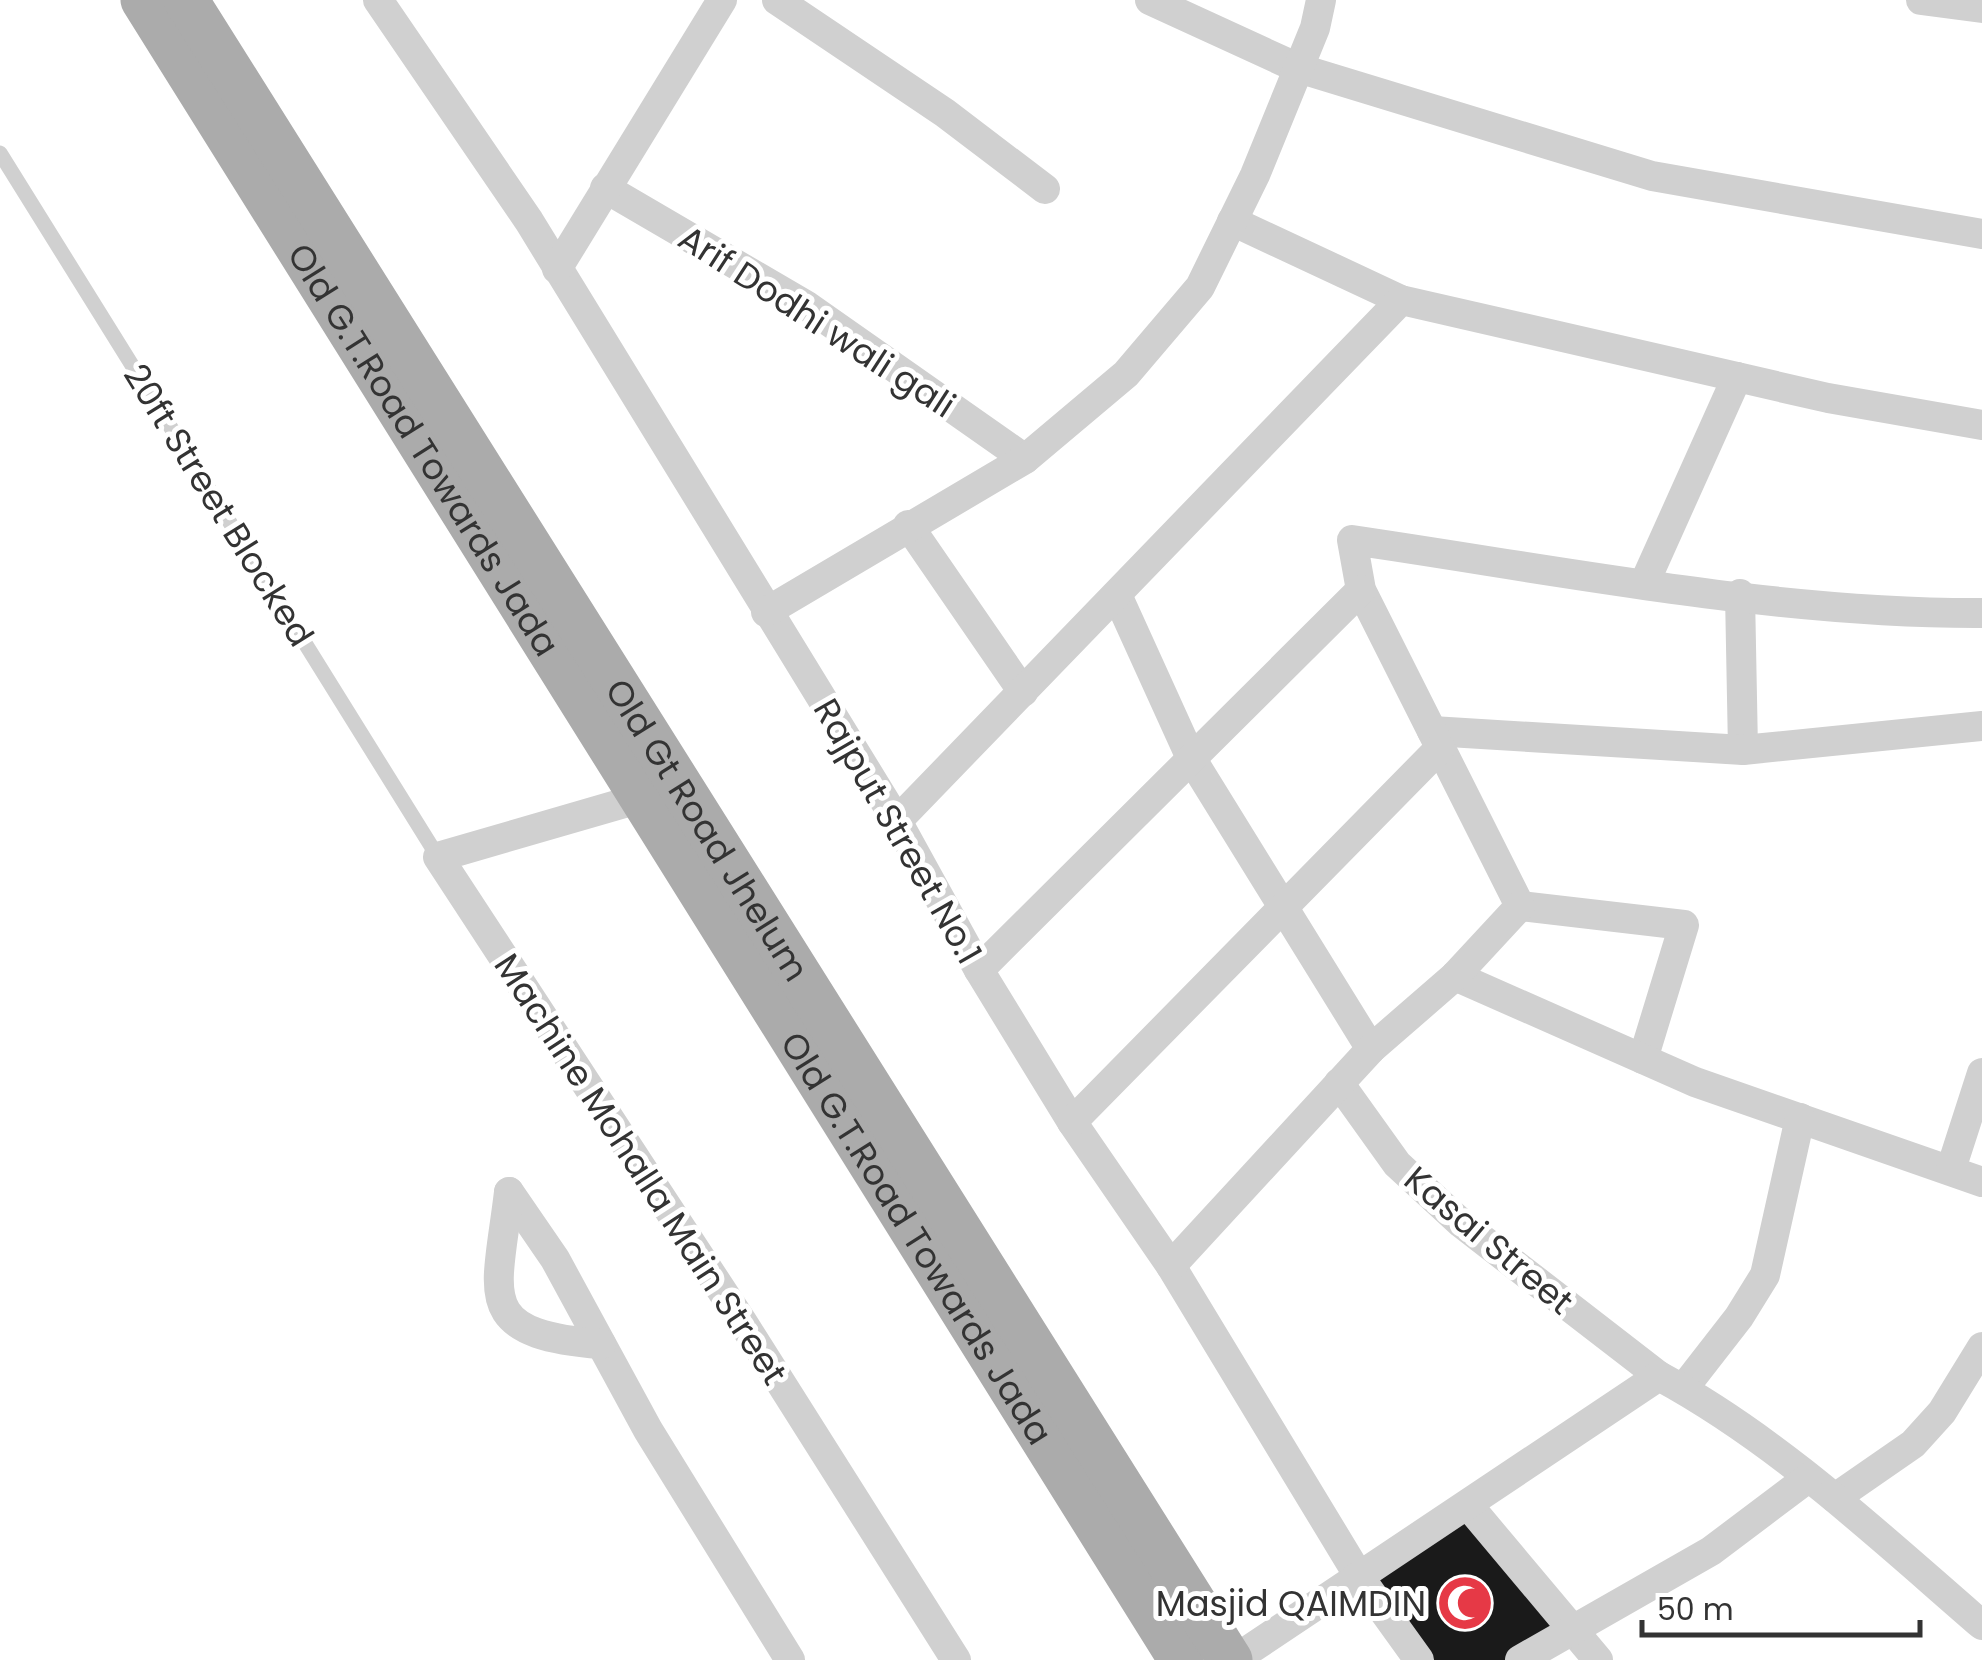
<svg xmlns="http://www.w3.org/2000/svg" width="1982" height="1660" viewBox="0 0 1982 1660" font-family="Poppins,sans-serif">
	<style>
		.building { fill: #1a1a1a }
		.lines { fill: none; stroke-linecap: round; stroke-linejoin: round }
		.service { stroke: #d0d0d0; stroke-width: 15 }
		.minor { stroke: #d0d0d0; stroke-width: 30 }
		.primary { stroke: #ababab; stroke-width: 45 }
		.labels { text-anchor: middle; dominant-baseline: central; stroke-width: 10; stroke-linejoin: round; paint-order: stroke }
		.street-label { font-size: 35px; fill: #333; stroke: #fff }
		.poi-label { font-size: 35px; fill: #333; stroke: #fff; text-anchor: end }
	</style>
	<rect width="100%" height="100%" fill="#fff"/>
	<!-- building -->
	<path class="building" d="M 1468,1505 L 1572,1628 L 1520,1660 L 1419,1660 L 1360,1578 Z"/>
	<g class="lines">
		<!-- service -->
		<path class="service" d="M 0,153 L 438,857"/>
		<!-- minor -->
		<g class="minor">
			<path d="M 378,0 L 529,221 L 897,821 L 979,970 L 1072,1122 L 1171,1266 L 1360,1578 L 1419,1660"/>
			<path d="M 777,0 L 945,113 L 1045,189"/>
			<path d="M 1150,0 L 1298,68 L 1652,176 L 1982,234"/>
			<path d="M 1921,0 L 1982,8"/>
			<path d="M 605,188 L 807,306 L 1025,459"/>
			<path d="M 1232,221 L 1401,300"/>
			<path d="M 557,269 L 722,0"/>
			<path d="M 908,525 L 1023,692"/>
			<path d="M 1644,584 L 1737,377"/>
			<path d="M 1740,594 L 1743,750"/>
			<path d="M 1117,595 L 1191,758 L 1371,1049"/>
			<path d="M 766,612 L 1025,459 L 1126,374 L 1200,287 L 1255,175 L 1315,28 L 1321,0"/>
			<path d="M 1432,731 L 1743,750 L 1982,726"/>
			<path d="M 640,794 L 624,803 L 438,857 L 743,1323 L 956,1660"/>
			<path d="M 897,821 L 1401,300 L 1828,398 L 1982,425"/>
			<path d="M 1520,906 L 1361,590 L 1352,540 C 1557,570 1776,614 1982,613"/>
			<path d="M 1520,906 L 1684,925 L 1643,1059"/>
			<path d="M 979,970 L 1361,590"/>
			<path d="M 1455,976 L 1695,1082 L 1982,1182"/>
			<path d="M 1339,1083 L 1397,1164 L 1461,1223 L 1659,1376"/>
			<path d="M 1072,1122 L 1440,748"/>
			<path d="M 1951,1169 L 1982,1073"/>
			<path d="M 509,1192 L 555,1259 L 648,1430 L 790,1660"/>
			<path d="M 509,1192 C 497,1295 472,1334 601,1344"/>
			<path d="M 1171,1266 L 1371,1049 L 1455,976 L 1520,906"/>
			<path d="M 1683,1389 L 1739,1317 L 1765,1275 L 1800,1118"/>
			<path d="M 1835,1498 L 1913,1444 L 1942,1412 L 1982,1347"/>
			<path d="M 1468,1505 L 1598,1660"/>
			<path d="M 1234,1660 L 1659,1376 C 1779,1441 1880,1537 1982,1625"/>
			<path d="M 1520,1660 L 1711,1551 L 1808,1478"/>
		</g>
		<!-- primary -->
		<g class="primary">
			<path id="s1" d="M 143,0 L 1181,1660"/>
			<path id="s2" d="M 186,0 L 1230,1660"/>
		</g>
	</g>
	<!-- icons -->
	<defs>
		<g id="mosque-disc" transform="scale(2.875)"><circle r="9.5" fill="#e63946" stroke="#fff"/><path d="M3.5-4.9A6 6 0 1 0 3.5 4.9A5 5 0 1 1 3.5-4.9Z" fill="#fff"/></g>
	</defs>
	<g fill-rule="evenodd">
		<use href="#mosque-disc" x="1465" y="1603"/>
	</g>
	<g class="labels">
		<!-- street labels -->
		<g class="street-label">
			<text transform="translate(817 321) rotate(33)">Arif Dodhi wali gali</text>
			<text stroke="none"><textPath href="#s1" startOffset="530">Old G.T.Road Towards Jada</textPath></text>
			<text transform="translate(219 505) rotate(58)">20ft Street Blocked</text>
			<text stroke="none"><textPath href="#s2" startOffset="980">Old Gt Road Jhelum</textPath></text>
			<text transform="translate(898 831) rotate(60)">Rajput Street No.1</text>
			<text transform="translate(641 1169) rotate(57)">Machine Mohalla Main Street</text>
			<text stroke="none"><textPath href="#s1" startOffset="1460">Old G.T.Road Towards Jada</textPath></text>
			<text transform="translate(1489 1240) rotate(40)">Kasai Street</text>
		</g>
		<!-- poi labels -->
		<g class="poi-label">
			<text x="1426" y="1603">Masjid QAIMDIN</text>
		</g>
	</g>
	<!-- scale -->
	<path d="M1642 1620v15h278v-15" fill="none" stroke="#333333" stroke-width="5"/>
	<text x="1657" y="1620" font-size="30" fill="#333333" stroke="#ffffff" stroke-width="8" paint-order="stroke">50 m</text>
</svg>
